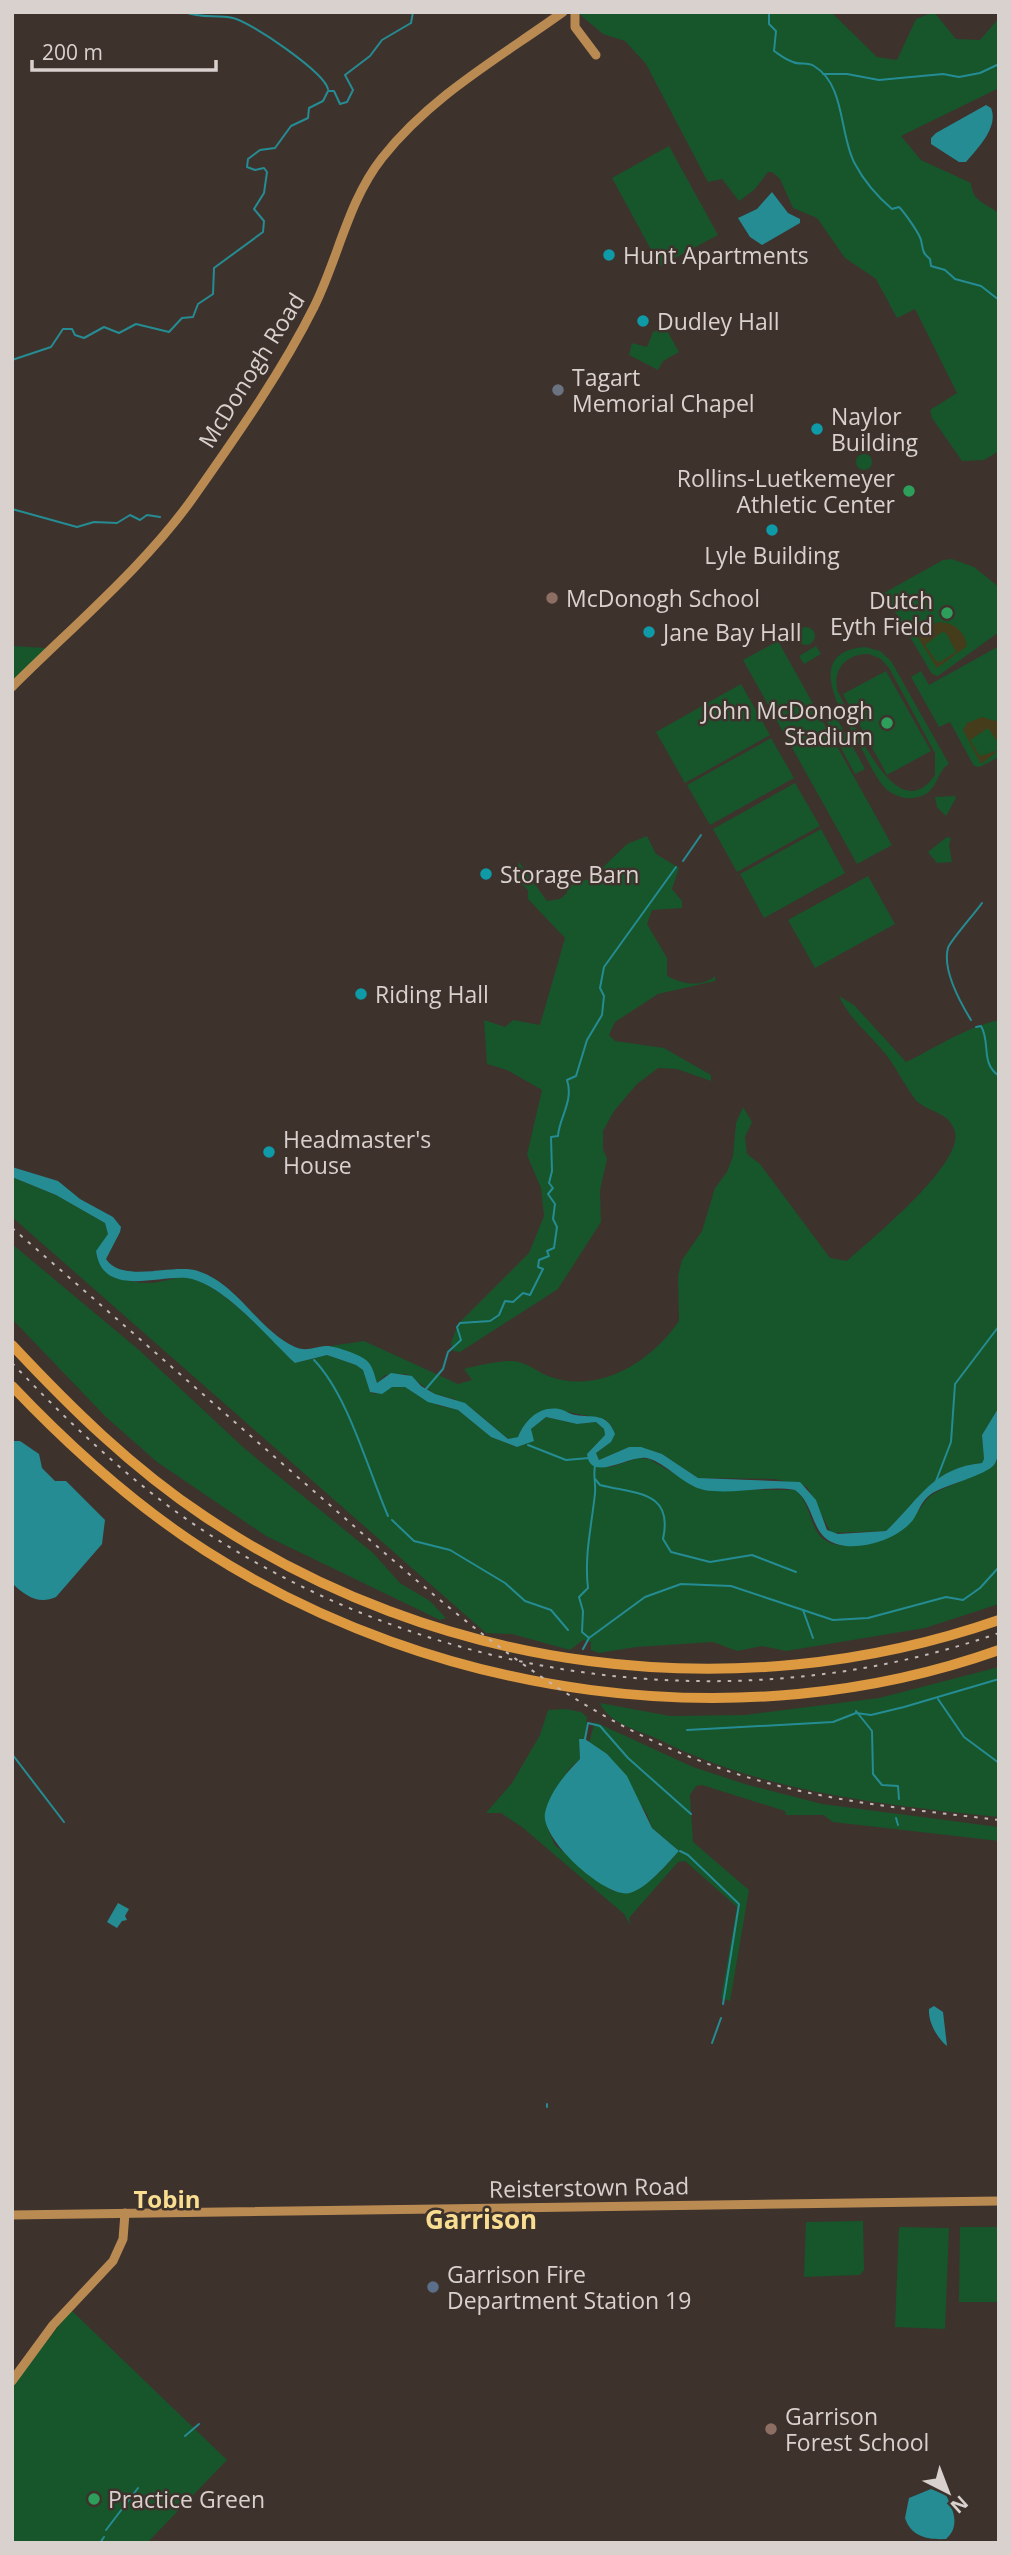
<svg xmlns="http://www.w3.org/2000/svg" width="1011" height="2555" viewBox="0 0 1011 2555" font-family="'Open Sans',sans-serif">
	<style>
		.green { fill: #17552b; fill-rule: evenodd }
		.sand { fill: #453c1c; fill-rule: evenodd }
		.water { fill: #258c93 }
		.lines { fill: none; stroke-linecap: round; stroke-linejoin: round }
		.stream { stroke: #258c93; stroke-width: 2 }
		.major { stroke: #b98b53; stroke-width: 9 }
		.highway { stroke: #dc9940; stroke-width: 10 }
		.rail { stroke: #c2b9b6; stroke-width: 2; stroke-dasharray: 3.5 7; stroke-linecap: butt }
		.culture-dot { fill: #0f9aa8; stroke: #3e322d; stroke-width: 2.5 }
		.worship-dot { fill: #6b7280; stroke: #3e322d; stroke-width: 2.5 }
		.leisure-dot { fill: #2e9e5b; stroke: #3e322d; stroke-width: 2.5 }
		.education-dot { fill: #8d6e63; stroke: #3e322d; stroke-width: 2.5 }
		.service-dot { fill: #5c6f8a; stroke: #3e322d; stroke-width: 2.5 }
		.labels { text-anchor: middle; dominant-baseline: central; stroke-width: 5; stroke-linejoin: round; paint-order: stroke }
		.poi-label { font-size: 23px; fill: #d9d1ce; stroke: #3e322d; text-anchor: start }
		.street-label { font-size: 23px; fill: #d9d1ce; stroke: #3e322d }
		.neighbourhood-label { font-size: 24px; font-weight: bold; fill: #f9de92; stroke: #3e322d }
		.quarter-label { font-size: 26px; font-weight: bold; fill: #f9de92; stroke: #3e322d }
	</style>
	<rect width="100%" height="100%" fill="#3e322d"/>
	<!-- green -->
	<g class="green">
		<path d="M 831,12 L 877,57 L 897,60 L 916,19 L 934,12 L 956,39 L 980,40 L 999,18 L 999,88 L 901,136 L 921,160 L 971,183 C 972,201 985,203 999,213 L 999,451 L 984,460 L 962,461 L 932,418 L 930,410 L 957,393 L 915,309 L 897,318 L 876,279 L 845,258 L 817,218 L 793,208 L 780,179 L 772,172 L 768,172 L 754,190 L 739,201 L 722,179 L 708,182 L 646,64 L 625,41 L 603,34 L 578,13 Z"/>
		<path d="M 669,146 L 718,235 L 660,266 L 612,178 Z"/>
		<path d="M 665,327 L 679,352 L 663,361 L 658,370 L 629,355 L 632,343 L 647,347 L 653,332 Z"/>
		<circle cx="864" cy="462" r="8"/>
		<path d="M 952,559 L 974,567 L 999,587 L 999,632 L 938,676 L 932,674 L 884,593 L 943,560 Z"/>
		<circle cx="806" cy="636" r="9"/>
		<path d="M 778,641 L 892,845 L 857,864 L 743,660 Z"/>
		<path d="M 12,646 L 46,648 L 12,682 Z"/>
		<path d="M 816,646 L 821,654 L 804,664 L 799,656 Z"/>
		<path d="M 999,646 L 999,757 L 980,767 L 974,766 L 950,722 L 939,727 L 911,677 L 921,671 L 929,685 Z"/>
		<path d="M 865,647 L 880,651 L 891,661 L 949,764 C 934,772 940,796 912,798 C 903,799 894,795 887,790 C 875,778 867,758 859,744 C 843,715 801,652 865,647 ZM 869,654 L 881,659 L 889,668 L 935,753 L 935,775 C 896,832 853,720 838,692 C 831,670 847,653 869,654 Z"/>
		<path d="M 886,671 L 931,751 L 887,775 L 843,694 Z"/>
		<path d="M 741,684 L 770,735 L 685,783 L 656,732 Z"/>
		<path d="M 836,717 L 865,769 L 855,774 L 827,722 Z"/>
		<path d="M 771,738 L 794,778 L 710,825 L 687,785 Z"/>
		<path d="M 795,783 L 820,826 L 737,872 L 713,829 Z"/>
		<path d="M 955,796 L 956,798 L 946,816 L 937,807 L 935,797 Z"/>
		<path d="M 821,829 L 845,873 L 764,918 L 740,874 Z"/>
		<path d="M 647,836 L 656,854 L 679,868 L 672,889 L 682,901 L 682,908 L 652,910 L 647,924 L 667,958 L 667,976 C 682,984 701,988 715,976 L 715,981 L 658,994 L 615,1022 L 609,1035 L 615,1041 L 664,1048 L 711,1075 L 711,1081 L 677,1069 L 658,1068 L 637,1084 L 614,1111 L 603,1131 L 603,1149 L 607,1159 L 600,1191 L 601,1222 L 558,1289 L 460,1352 L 453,1351 L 451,1343 L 458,1324 L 529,1253 L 544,1216 L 541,1188 L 527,1155 L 542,1090 L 507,1070 L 487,1064 L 484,1020 L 505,1027 L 513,1020 L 540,1025 L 565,938 L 528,899 L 528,890 L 514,877 L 519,862 L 547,901 L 560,899 L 567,893 L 566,886 L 592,878 L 627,844 Z"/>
		<path d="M 947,837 L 951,838 L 949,845 L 952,862 L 937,863 L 928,852 Z"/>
		<path d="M 868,876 L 895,924 L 815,968 L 788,920 Z"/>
		<path d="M 839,996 L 854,1005 L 906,1062 C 937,1047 966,1027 999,1020 L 999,1407 L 982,1435 L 984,1459 L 982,1463 C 933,1468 918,1501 886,1531 L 831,1533 L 807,1487 L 775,1479 L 698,1478 L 662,1454 L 629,1447 L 599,1460 L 596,1453 L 611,1442 L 613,1428 L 605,1419 C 572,1415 534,1396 518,1437 L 508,1439 L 475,1411 L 454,1399 L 435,1394 L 406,1374 L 385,1375 L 377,1383 L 368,1362 L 330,1346 L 364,1341 L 458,1384 L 472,1380 L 464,1369 C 480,1365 496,1361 513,1361 C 526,1362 536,1371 548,1376 C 599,1395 651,1362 679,1321 L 678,1276 L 682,1260 L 702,1231 L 715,1188 L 727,1172 L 733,1156 L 736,1123 L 743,1107 L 752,1122 L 745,1137 L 747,1154 L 760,1164 L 830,1258 L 847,1261 C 870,1240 963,1165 955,1132 C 950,1113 932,1113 919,1103 C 910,1096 894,1062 882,1050 C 867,1032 849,1018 839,996 Z"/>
		<path d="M 12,1177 L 56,1195 L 105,1223 L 108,1234 L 96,1252 C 100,1278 129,1283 152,1283 C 165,1282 176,1276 189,1278 C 221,1284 271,1339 295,1363 L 327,1355 L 356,1365 L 363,1370 L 370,1392 L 375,1394 L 397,1385 L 405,1387 L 437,1405 L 458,1410 L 491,1437 L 517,1447 L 533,1441 L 531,1429 L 546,1417 L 577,1424 L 596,1422 L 604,1429 L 605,1435 L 587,1454 L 595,1467 L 611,1467 L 638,1458 L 649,1459 L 701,1489 L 795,1490 C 812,1503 808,1528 825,1540 C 849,1556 896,1534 914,1516 C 922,1509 924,1498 935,1493 C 945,1487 988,1471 993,1466 C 1002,1456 995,1446 999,1435 L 999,1604 L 925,1628 L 786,1651 L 762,1646 L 737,1651 L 713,1642 L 636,1647 L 599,1653 L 591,1650 L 591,1642 L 583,1640 L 570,1650 L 512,1634 L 486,1633 L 12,1217 Z"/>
		<path d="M 12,1244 L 139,1350 L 244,1448 L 373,1553 L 400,1583 L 430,1601 L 446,1618 L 440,1620 L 266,1536 L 157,1462 L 106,1417 L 12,1319 Z"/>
		<path d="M 999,1667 L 999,1817 C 886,1805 764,1792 662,1741 C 643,1731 609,1725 600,1703 L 670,1716 L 745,1715 L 879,1698 Z"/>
		<path d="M 566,1709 L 581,1712 L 587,1717 L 585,1739 L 579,1739 L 580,1759 L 568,1770 L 547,1827 L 555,1845 L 611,1890 C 637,1901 663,1869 679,1851 L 652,1828 L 647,1814 L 607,1754 L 589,1742 L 595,1722 L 693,1767 L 748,1785 L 822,1804 L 999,1827 L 999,1841 L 833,1822 L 823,1815 L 786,1815 L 785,1811 L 702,1785 L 696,1786 L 690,1795 L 693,1842 L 749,1890 L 730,2001 L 721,1998 L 737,1907 L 685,1861 L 678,1862 L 629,1918 L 630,1925 L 624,1914 L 522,1827 L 501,1813 L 486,1813 L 512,1783 L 540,1735 L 548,1710 Z"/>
		<path d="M 863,2221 L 864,2270 L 860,2275 L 804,2277 L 806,2222 Z"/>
		<path d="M 899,2227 L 949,2228 L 945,2329 L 895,2327 Z"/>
		<path d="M 960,2227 L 999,2227 L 999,2302 L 959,2302 Z"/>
		<path d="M 71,2310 L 227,2460 L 147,2543 L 12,2543 L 12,2386 Z"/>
	</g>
	<!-- sand -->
	<g class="sand">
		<path d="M 939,622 C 955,623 964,631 967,646 L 937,668 L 917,636 L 923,628 ZM 942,632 L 946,633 L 956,652 L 940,662 L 936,661 L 925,645 Z"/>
		<path d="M 982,717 L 999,722 L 999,744 L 988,728 L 970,740 L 980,756 L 999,750 L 981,764 L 963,730 L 967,723 Z"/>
	</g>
	<!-- water -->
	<g class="water">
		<path d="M 986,105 L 991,108 C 999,127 978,148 966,162 L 959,162 L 931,144 L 931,138 L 936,133 Z"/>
		<path d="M 772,192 L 788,213 L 800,219 L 800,223 L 762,245 L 750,237 L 738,218 L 757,209 Z"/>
		<path d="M 12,1167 L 58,1181 L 80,1199 L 113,1217 L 121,1227 L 120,1232 L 106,1259 C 122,1284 174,1263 198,1271 C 239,1285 257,1329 295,1347 C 307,1352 314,1347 326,1346 C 333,1345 361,1355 366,1360 C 373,1366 374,1374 377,1383 L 391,1373 L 412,1376 L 421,1386 L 435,1394 L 465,1403 L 508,1439 L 518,1437 C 525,1420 539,1406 559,1409 C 565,1410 569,1414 575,1415 C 593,1418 607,1412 615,1434 L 611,1442 L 596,1453 L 599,1460 L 629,1447 L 641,1447 L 662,1454 L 698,1478 L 800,1482 L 816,1500 L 827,1530 L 838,1534 L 886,1531 C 919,1500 932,1468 982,1463 L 984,1459 L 982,1435 L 999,1407 C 999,1421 1002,1455 994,1465 C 986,1475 945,1485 931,1494 C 921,1501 919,1511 913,1520 C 898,1539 863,1550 840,1545 C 809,1538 817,1506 795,1490 C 766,1485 733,1495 704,1490 C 682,1485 667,1463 647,1458 C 630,1454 590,1484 587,1454 L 605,1435 L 604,1429 L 596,1422 L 577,1424 L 546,1417 L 531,1429 L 534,1441 L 517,1447 L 491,1437 L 458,1410 L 428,1402 L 405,1387 L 392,1387 L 382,1394 L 370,1392 L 363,1370 L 356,1365 L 327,1355 L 295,1363 C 268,1338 227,1288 192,1279 C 164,1272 103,1301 96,1251 L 108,1234 L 105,1223 L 56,1195 L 12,1177 Z"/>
		<path d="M 12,1441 L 20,1441 L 39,1454 L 42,1468 L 55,1481 L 66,1481 L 105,1520 L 102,1544 L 56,1597 C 39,1605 25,1596 12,1583 Z"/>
		<path d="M 579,1739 L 585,1739 L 607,1754 L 627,1776 L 652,1828 L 679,1851 C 667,1864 647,1888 630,1893 C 606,1899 540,1839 545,1813 C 549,1793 566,1773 580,1759 Z"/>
		<path d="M 118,1903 L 129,1909 L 125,1916 L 127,1920 L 122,1921 L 117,1928 L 107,1922 Z"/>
		<path d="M 934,2006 L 943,2012 L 947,2046 C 937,2038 928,2022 929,2009 Z"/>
		<path d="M 931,2489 L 946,2495 C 953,2510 961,2526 946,2539 C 929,2540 911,2537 905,2518 L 909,2498 Z"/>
	</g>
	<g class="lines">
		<!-- stream -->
		<g class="stream">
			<path d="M 185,12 C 201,19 217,14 233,18 C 251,22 324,72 328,89"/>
			<path d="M 599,12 L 623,12"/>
			<path d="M 769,12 L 769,24 L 776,31 L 774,51 C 780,55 786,60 793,62 C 799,65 808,62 814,66 C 846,85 839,135 855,164 C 864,181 878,197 892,209 L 899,207 C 905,213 919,233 921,240 C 923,249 922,253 930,259 L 931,266 L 945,270 L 955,279 L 981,286 L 999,300"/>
			<path d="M 823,74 L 847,74 L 879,80 L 943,74 L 959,77 L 980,73 L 999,64"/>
			<path d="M 12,360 L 51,347 L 63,329 L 72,329 L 75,335 L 84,338 L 104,327 L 119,333 L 136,324 L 169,332 L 182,318 L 193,317 L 198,304 L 213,294 L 214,268 L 263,232 L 264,221 L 254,209 L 264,193 L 267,172 L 264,168 L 255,170 L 247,167 L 248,159 L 260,150 L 275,148 L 291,126 L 308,118 L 309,108 L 323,101 L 328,91 L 334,91 L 340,104 L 347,102 L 353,90 L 345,75 L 370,56 L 382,40 L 411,23 L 413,12"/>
			<path d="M 12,509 L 77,527 L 94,522 L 117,523 L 130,515 L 140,520 L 147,515 L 160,517"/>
			<path d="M 683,861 L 701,835"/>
			<path d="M 971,1020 C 960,1002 942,970 948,948 C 950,941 976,912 982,903"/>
			<path d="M 976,1027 L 981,1026 C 991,1043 980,1063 999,1076"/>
			<path d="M 314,1360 C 348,1395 368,1470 388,1516"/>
			<path d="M 425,1390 L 443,1369 L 448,1352 L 461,1340 L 457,1327 L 460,1323 L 490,1321 L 499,1315 L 505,1301 L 513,1302 L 523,1293 L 530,1295 L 543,1269 L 538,1267 L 539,1260 L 549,1256 L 547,1251 L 554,1248 L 557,1227 L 553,1219 L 555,1204 L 548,1194 L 553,1188 L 549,1183 L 552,1171 L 551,1137 L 558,1136 C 559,1118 574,1101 567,1080 L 576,1076 L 587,1040 L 602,1015 L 604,996 L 600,988 L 604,967 L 676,867"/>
			<path d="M 528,1445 L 566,1460 L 589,1458"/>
			<path d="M 595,1466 C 593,1475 596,1484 595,1493 C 592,1524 584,1555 588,1588 L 579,1597 L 583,1611 L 582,1632 L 589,1638 L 645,1597 L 681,1584 L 731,1586 L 833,1620 L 868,1618 L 946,1597 L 963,1600 L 980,1588 L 999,1567"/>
			<path d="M 595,1479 L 600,1485 C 634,1494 674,1490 663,1539 L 671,1552 L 710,1562 L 752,1555 L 796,1572"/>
			<path d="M 936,1481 L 951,1442 L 955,1384 L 999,1326"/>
			<path d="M 392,1520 L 414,1541 L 450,1550 L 505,1583 L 525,1601 L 551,1610 L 568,1630"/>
			<path d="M 803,1610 L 813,1638"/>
			<path d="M 583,1649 L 589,1638"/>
			<path d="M 938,1699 L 964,1737 L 999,1763"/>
			<path d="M 856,1711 L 872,1731 L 873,1774 L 882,1785 L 898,1786 L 899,1799"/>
			<path d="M 687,1730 L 833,1722 L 856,1713 L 871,1715 L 904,1707 L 999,1679"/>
			<path d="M 585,1739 L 588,1723 L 600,1726 L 628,1758 L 691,1814"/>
			<path d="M 12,1754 L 64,1822"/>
			<path d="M 896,1818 L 898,1825"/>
			<path d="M 680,1851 L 688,1855 L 739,1904 L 723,2004"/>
			<path d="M 712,2043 L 721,2018"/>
			<path d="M 547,2104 L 547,2107"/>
			<path d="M 185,2436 L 199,2424"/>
			<path d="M 106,2530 L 138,2488"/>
			<path d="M 100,2543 L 104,2537"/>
		</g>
		<!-- major -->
		<g class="major">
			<path d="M 575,12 L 575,27 L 596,55"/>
			<path d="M 12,687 C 72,627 147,564 195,495 C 237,435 281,373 314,307 C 338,259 348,201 382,158 C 432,95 499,58 563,12"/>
			<path d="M 12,2215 L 999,2201"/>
			<path d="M 12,2381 L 53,2325 L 113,2261 L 123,2239 L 125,2213"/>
		</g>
		<!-- highway -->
		<g class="highway">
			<path d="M 12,1345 C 71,1408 132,1468 204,1516 C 436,1672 734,1712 999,1620"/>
			<path d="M 12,1386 C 71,1448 134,1505 206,1551 C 436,1698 740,1742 999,1650"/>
		</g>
		<!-- rail -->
		<g class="rail">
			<path d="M 12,1228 C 114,1316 215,1405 316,1493 C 438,1599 549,1704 703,1762 C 798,1799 898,1808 999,1820"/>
			<path d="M 12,1363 C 75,1429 141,1492 218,1540 C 448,1684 741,1723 999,1633"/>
		</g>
	</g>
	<!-- markers -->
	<g class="culture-dot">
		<circle cx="609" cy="255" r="7"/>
		<circle cx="643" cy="321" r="7"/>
		<circle cx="817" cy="429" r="7"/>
		<circle cx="772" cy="530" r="7"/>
		<circle cx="649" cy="632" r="7"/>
		<circle cx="486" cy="874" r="7"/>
		<circle cx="361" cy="994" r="7"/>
		<circle cx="269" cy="1152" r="7"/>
	</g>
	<circle class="worship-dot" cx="558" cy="390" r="7"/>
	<g class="leisure-dot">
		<circle cx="909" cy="491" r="7"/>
		<circle cx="947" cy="613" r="7"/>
		<circle cx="887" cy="723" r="7"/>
		<circle cx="94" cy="2499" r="7"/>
	</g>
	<g class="education-dot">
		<circle cx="552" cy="598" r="7"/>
		<circle cx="771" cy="2429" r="7"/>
	</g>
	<circle class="service-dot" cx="433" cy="2287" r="7"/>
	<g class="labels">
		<!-- poi labels -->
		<g class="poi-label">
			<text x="623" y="255">Hunt Apartments</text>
			<text x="657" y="321">Dudley Hall</text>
			<text x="572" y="377">Tagart<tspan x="572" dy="26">Memorial Chapel</tspan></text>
			<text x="831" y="416">Naylor<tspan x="831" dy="26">Building</tspan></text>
			<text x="895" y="478" text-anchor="end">Rollins-Luetkemeyer<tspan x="895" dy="26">Athletic Center</tspan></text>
			<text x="772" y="555" text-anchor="middle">Lyle Building</text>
			<text x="566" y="598">McDonogh School</text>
			<text x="933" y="600" text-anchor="end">Dutch<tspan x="933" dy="26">Eyth Field</tspan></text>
			<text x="663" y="632">Jane Bay Hall</text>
			<text x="873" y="710" text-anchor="end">John McDonogh<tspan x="873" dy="26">Stadium</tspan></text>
			<text x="500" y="874">Storage Barn</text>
			<text x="375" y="994">Riding Hall</text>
			<text x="283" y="1139">Headmaster's<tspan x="283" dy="26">House</tspan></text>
			<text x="447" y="2274">Garrison Fire<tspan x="447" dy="26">Department Station 19</tspan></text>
			<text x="785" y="2416">Garrison<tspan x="785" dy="26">Forest School</tspan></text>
			<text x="108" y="2499">Practice Green</text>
		</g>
		<!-- street labels -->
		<g class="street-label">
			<text transform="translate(251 370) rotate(-58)">McDonogh Road</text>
			<text transform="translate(589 2187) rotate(-1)">Reisterstown Road</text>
		</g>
		<!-- neighbourhood labels -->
		<g class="neighbourhood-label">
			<text x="167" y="2198">Tobin</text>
		</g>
		<!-- quarter labels -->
		<g class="quarter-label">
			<text x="481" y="2219">Garrison</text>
		</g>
	</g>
	<!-- border -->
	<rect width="1011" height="2555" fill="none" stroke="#d9d1ce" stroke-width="28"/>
	<!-- north arrow -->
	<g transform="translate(948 2492) rotate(138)" stroke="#3e322d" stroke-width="5" paint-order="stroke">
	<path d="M0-5L12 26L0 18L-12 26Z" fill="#d9d1ce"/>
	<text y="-10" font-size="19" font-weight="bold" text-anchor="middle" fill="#d9d1ce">N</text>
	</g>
	<!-- scale -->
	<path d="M32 60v10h184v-10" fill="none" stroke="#d9d1ce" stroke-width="3.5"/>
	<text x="42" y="60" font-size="21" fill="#d9d1ce" stroke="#3e322d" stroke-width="5" paint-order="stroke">200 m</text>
</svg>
